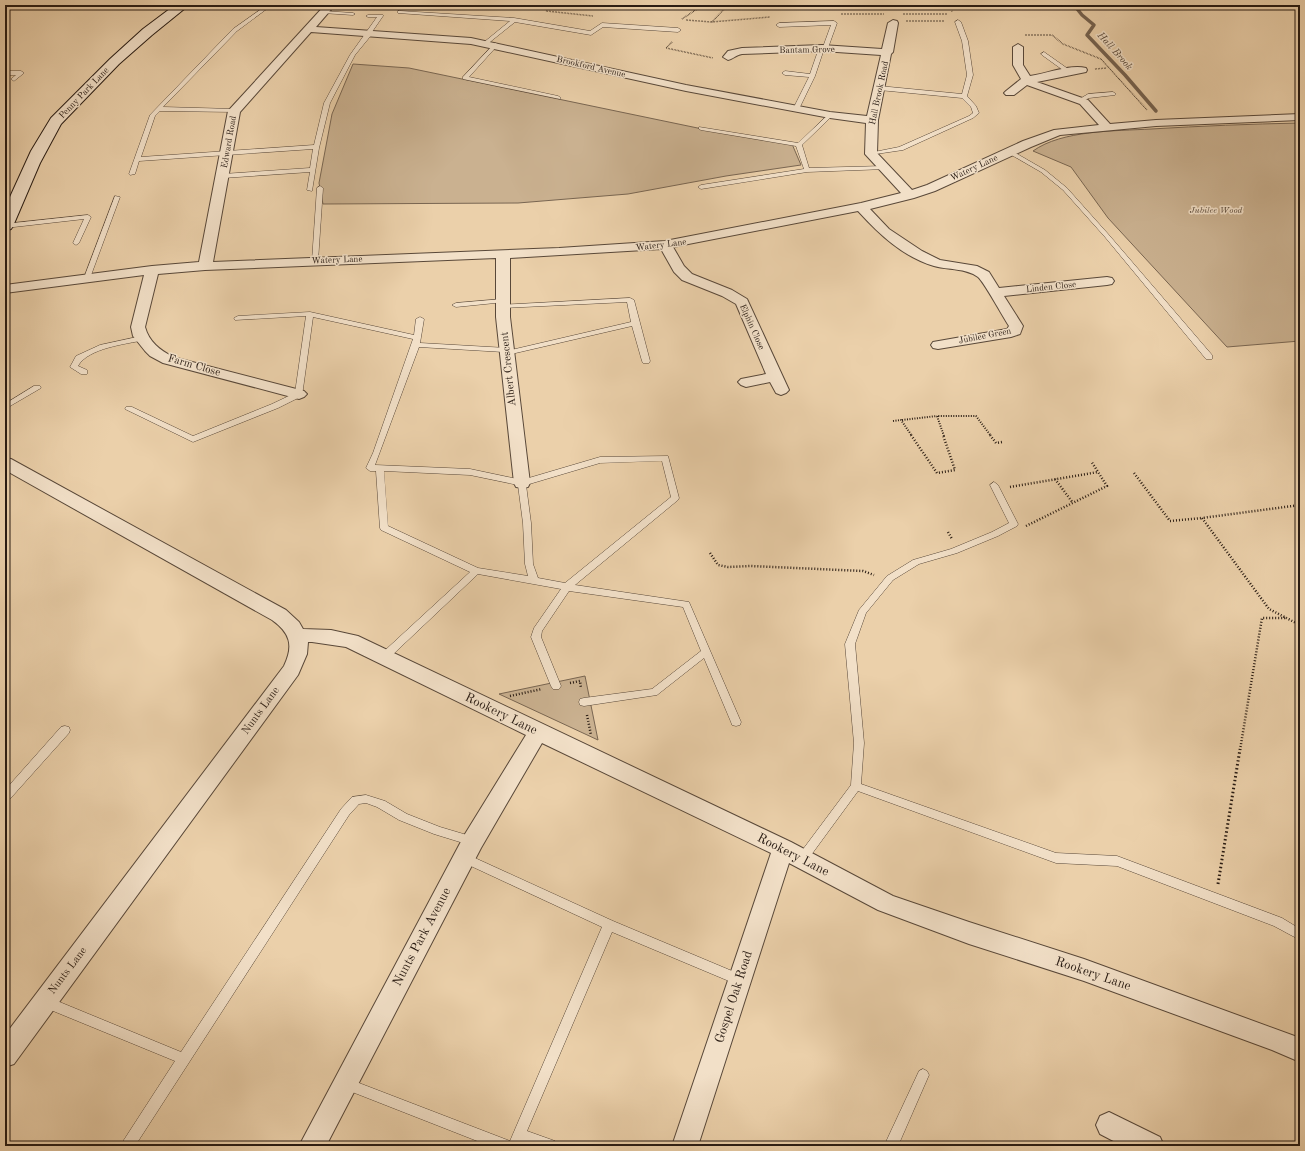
<svg xmlns="http://www.w3.org/2000/svg" width="1305" height="1151" viewBox="0 0 1305 1151" font-family="'Old Standard TT',serif">
	<style>
		.green { fill: #cab190; stroke: #796652 }
		.lines { fill: none; stroke-linecap: round; stroke-linejoin: round }
		.stream { stroke: #75624f; stroke-width: 3.5 }
		.lane-casing { stroke: #594839; stroke-width: 1 }
		.street-casing { stroke: #594839; stroke-width: 2 }
		.secondary-casing { stroke: #281b13; stroke-width: 2 }
		.path-far3 { stroke: #281b13; stroke-width: 1.5; stroke-dasharray: 0.5 1; stroke-linecap: butt }
		.path-far2 { stroke: #281b13; stroke-width: 2; stroke-dasharray: 1 1.5; stroke-linecap: butt }
		.path-far1 { stroke: #281b13; stroke-width: 2.5; stroke-dasharray: 1 2; stroke-linecap: butt }
		.path { stroke: #281b13; stroke-width: 3; stroke-dasharray: 1.5 2.5; stroke-linecap: butt }
		.lane { fill: #f2e0c8; fill-rule: evenodd }
		.street { fill: #f2e0c8; fill-rule: evenodd }
		.secondary { fill: #f2e0c8; fill-rule: evenodd }
		.labels { text-anchor: middle; dominant-baseline: central; stroke-width: 3; stroke-linejoin: round; paint-order: stroke }
		.far-street-label { font-size: 9px; fill: #281b13; stroke: #f2e0c8 }
		.far-park-label { font-size: 9px; font-style: italic; fill: #594838; stroke: #f2e0c8 }
		.far-water-label { font-size: 10px; font-style: italic; fill: #554536; stroke: #f2e0c8 }
		.street-label { font-size: 11px; fill: #281b13; stroke: #f2e0c8 }
		.near-street-label { font-size: 13px; fill: #281b13; stroke: #f2e0c8 }
	</style>
	<rect width="100%" height="100%" fill="#ebd0aa"/>
	<filter id="stains"><feTurbulence type="fractalNoise" baseFrequency=".005" numOctaves="4"/><feColorMatrix values="0 0 0 0 .2 0 0 0 0 .09 0 0 0 0 .02 0 0 0 .5 -.17"/></filter>
	<radialGradient id="worn" r=".72"><stop offset=".6" stop-color="#630" stop-opacity="0"/><stop offset="1" stop-color="#630" stop-opacity=".3"/></radialGradient>
	<!-- green -->
	<g class="green">
		<path d="M 353,64 L 409,68 L 712,131 L 792,144 L 801,165 L 726,176 L 628,194 L 518,203 L 323,204 L 319,183 L 332,114 Z"/>
		<path d="M 1300,123 L 1300,341 L 1227,347 L 1108,218 L 1071,167 L 1033,151 C 1062,130 1116,131 1151,129 C 1201,126 1250,124 1300,123 Z"/>
		<path d="M 585,676 L 598,740 L 499,694 Z"/>
	</g>
	<g class="lines">
		<!-- stream -->
		<path class="stream" d="M 1074,5 L 1082,15 L 1094,25 L 1087,35 L 1125,75 L 1156,111"/>
		<!-- lane casing -->
		<g class="lane-casing">
			<g id="lane">
				<path d="M 267,5 L 272,5 L 237,31 L 163,107 L 234,109 L 236,110 L 236,112 L 160,111 L 155,116 L 141,157 L 314,145 L 324,103 L 350,55 L 377,17 L 368,17 L 366,16 L 368,15 L 383,15 L 383,16 L 372,32 L 373,33 L 355,55 L 330,103 L 319,148 L 312,191 L 307,190 L 310,172 L 223,178 L 220,176 L 223,174 L 310,168 L 313,149 L 139,161 L 135,174 L 130,175 L 129,174 L 150,115 L 233,29 Z"/>
				<path d="M 324,11 L 353,13 L 355,14 L 353,15 L 322,13 L 322,11 Z"/>
				<path d="M 400,11 L 514,18 L 590,31 L 602,23 L 678,28 L 681,30 L 678,32 L 603,27 L 591,35 L 515,22 L 485,46 L 483,45 L 483,43 L 510,21 L 398,13 L 398,11 Z"/>
				<path d="M 958,20 L 961,22 L 968,41 L 973,75 L 967,96 L 976,106 L 979,113 L 973,118 L 903,150 L 869,155 L 869,153 L 899,147 L 969,116 L 973,113 L 971,107 L 962,98 L 879,90 L 876,88 L 879,86 L 962,94 L 967,75 L 962,41 L 955,22 Z"/>
				<path d="M 834,21 L 837,23 L 828,48 L 824,49 L 815,76 L 799,109 L 794,110 L 793,109 L 809,77 L 785,75 L 782,73 L 785,71 L 810,74 L 819,48 L 823,47 L 831,25 L 779,27 L 776,25 L 779,23 Z"/>
				<path d="M 495,43 L 497,44 L 497,46 L 469,77 L 558,96 L 561,98 L 560,99 L 463,79 L 463,77 Z"/>
				<path d="M 1044,52 L 1071,71 L 1071,73 L 1067,73 L 1042,55 L 1041,54 Z"/>
				<path d="M 5,71 L 21,71 L 24,73 L 14,81 L 11,79 L 16,75 L 5,75 Z"/>
				<path d="M 1113,92 L 1116,94 L 1115,95 L 1089,98 L 1081,102 L 1078,100 L 1088,94 Z"/>
				<path d="M 830,113 L 833,115 L 832,116 L 802,145 L 809,168 L 884,166 L 887,168 L 886,169 L 807,172 L 701,189 L 698,187 L 701,185 L 804,169 L 796,146 L 701,130 L 699,129 L 699,127 L 798,143 Z"/>
				<path d="M 1008,151 L 1012,151 L 1045,170 L 1067,188 L 1109,235 L 1212,355 L 1212,359 L 1206,359 L 1105,237 L 1063,190 L 1041,172 L 1008,153 Z"/>
				<path d="M 320,186 L 323,188 L 318,261 L 315,263 L 312,261 L 317,188 Z"/>
				<path d="M 115,196 L 120,197 L 90,278 L 89,279 L 85,279 L 84,278 Z"/>
				<path d="M 88,215 L 91,217 L 79,243 L 76,245 L 73,243 L 84,219 L 5,228 L 5,224 Z"/>
				<path d="M 630,298 L 634,300 L 650,361 L 649,363 L 643,363 L 642,361 L 632,326 L 507,355 L 504,355 L 504,352 L 419,347 L 375,465 L 470,469 L 522,480 L 600,457 L 668,456 L 679,498 L 678,500 L 575,585 L 689,602 L 741,722 L 740,725 L 736,726 L 732,725 L 731,722 L 704,658 L 657,695 L 584,706 L 580,705 L 579,702 L 580,699 L 584,698 L 652,689 L 701,651 L 683,607 L 569,591 L 542,631 L 541,637 L 561,686 L 559,689 L 553,689 L 551,686 L 531,637 L 534,628 L 561,589 L 478,574 L 387,660 L 381,660 L 379,657 L 381,654 L 470,572 L 381,530 L 380,528 L 376,471 L 370,471 L 366,468 L 373,453 L 413,339 L 313,317 L 302,396 L 278,408 L 193,442 L 125,409 L 126,407 L 132,407 L 193,436 L 272,404 L 295,393 L 306,316 L 235,320 L 234,318 L 238,316 L 310,312 L 414,335 L 416,319 L 420,317 L 424,319 L 420,343 L 507,348 L 511,350 L 631,322 L 627,302 L 503,308 L 499,306 L 501,305 ZM 662,461 L 671,497 L 565,583 L 538,578 L 533,564 L 531,523 L 526,485 L 600,463 ZM 384,471 L 470,475 L 518,485 L 523,523 L 525,564 L 528,576 L 478,568 L 388,526 Z"/>
				<path d="M 503,299 L 507,301 L 505,302 L 456,307 L 452,305 L 456,303 Z"/>
				<path d="M 142,336 L 146,338 L 145,340 C 126,344 88,348 78,366 L 87,370 L 87,374 L 81,374 L 70,367 L 76,356 L 100,345 Z"/>
				<path d="M 34,386 L 40,386 L 41,388 L 5,409 L 5,404 Z"/>
				<path d="M 994,482 L 998,485 L 1018,524 L 1017,526 L 998,536 L 957,553 L 919,564 L 893,580 L 866,613 L 855,644 L 864,743 L 861,784 L 1056,853 L 1117,856 L 1282,918 L 1300,929 L 1300,940 L 1274,926 L 1117,866 L 1056,863 L 858,791 L 806,862 L 802,864 L 798,862 L 796,859 L 798,856 L 851,785 L 854,743 L 845,644 L 859,610 L 887,576 L 913,560 L 951,549 L 992,532 L 1009,523 L 990,485 Z"/>
				<path d="M 65,726 L 69,727 L 70,730 L 69,733 L 9,800 L 5,801 L 5,790 L 61,727 Z"/>
				<path d="M 366,795 L 385,801 L 407,814 L 440,827 L 477,838 L 478,841 L 477,844 L 473,846 L 434,834 L 399,820 L 377,807 L 366,803 L 359,804 L 349,815 L 135,1146 L 120,1146 L 175,1061 L 41,1006 L 39,1002 L 41,998 L 45,996 L 181,1052 L 341,809 L 352,797 Z"/>
				<path d="M 464,853 L 613,921 L 744,976 L 746,980 L 744,984 L 740,986 L 736,984 L 612,932 L 527,1131 L 555,1141 L 557,1146 L 532,1146 L 522,1143 L 521,1146 L 490,1146 L 342,1088 L 340,1084 L 342,1080 L 346,1078 L 510,1141 L 602,927 L 460,861 L 458,858 L 460,855 Z"/>
				<path d="M 923,1069 L 927,1071 L 929,1075 L 898,1146 L 884,1146 L 919,1071 Z"/>
			</g>
		</g>
		<!-- street casing -->
		<g class="street-casing">
			<g id="street">
				<path d="M 325,5 L 335,5 L 316,27 L 471,38 L 686,85 L 830,112 L 867,116 L 881,55 L 822,51 L 742,54 C 736,55 733,59 728,60 L 723,57 L 728,51 L 742,48 L 822,45 L 882,49 L 888,23 L 893,20 L 897,21 L 898,23 L 893,52 L 891,54 L 878,120 L 877,153 L 912,190 L 927,185 L 1023,141 L 1054,130 L 1099,125 L 1080,104 L 1027,85 L 1014,95 L 1006,95 L 1004,93 L 1006,91 L 1021,79 L 1013,65 L 1013,47 L 1018,44 L 1023,47 L 1023,65 L 1030,76 C 1046,74 1070,64 1086,68 L 1087,70 L 1086,72 L 1037,82 L 1088,100 L 1110,124 L 1156,120 L 1300,114 L 1300,120 L 1156,126 L 1060,135 L 1031,147 L 935,191 L 914,198 L 870,209 L 889,229 L 922,251 L 940,260 L 977,266 L 989,272 L 999,288 L 1107,277 L 1112,278 L 1114,281 L 1112,284 L 1107,285 L 1004,296 L 1023,326 L 1020,334 L 1011,337 L 938,349 L 933,348 L 931,345 L 933,342 L 1007,329 L 1009,326 C 1003,317 984,282 978,277 C 966,268 948,270 934,266 C 903,257 879,234 858,211 L 673,247 L 684,266 L 692,274 L 732,290 L 747,299 L 789,390 L 786,393 L 781,395 L 776,393 L 770,382 L 746,387 L 741,385 L 738,382 L 741,379 L 766,374 L 736,304 L 722,296 L 682,280 L 674,272 L 661,249 L 510,258 L 510,317 L 530,483 L 528,487 L 522,488 L 516,487 L 514,483 L 496,317 L 496,258 L 205,270 L 158,274 L 145,327 C 149,342 160,350 173,357 L 304,391 L 307,394 L 304,397 L 299,399 L 163,363 L 150,356 L 145,351 L 133,336 L 131,327 L 144,275 L 5,293 L 5,285 L 152,266 L 199,262 L 228,111 ZM 311,32 L 471,44 L 686,91 L 830,118 L 866,123 L 865,154 L 901,193 L 861,203 L 665,241 L 559,248 L 213,262 L 240,112 Z"/>
				<path d="M 5,458 L 11,459 L 286,610 L 299,622 L 303,629 L 331,630 L 358,636 L 791,842 L 893,896 L 969,922 L 1084,959 L 1300,1038 L 1300,1062 L 1272,1050 L 1084,981 L 969,944 L 878,910 L 789,863 L 698,1146 L 672,1146 L 771,853 L 542,743 L 481,848 L 326,1146 L 299,1146 L 465,834 L 526,735 L 346,647 L 312,642 L 308,642 L 307,654 L 298,675 L 14,1064 L 5,1067 L 5,1035 L 284,666 C 294,645 290,633 272,620 L 5,470 Z"/>
				<path d="M 1109,1112 L 1160,1137 L 1164,1146 L 1123,1146 L 1100,1134 L 1096,1125 L 1100,1116 Z"/>
			</g>
		</g>
		<!-- secondary casing -->
		<g class="secondary-casing">
			<path id="secondary" d="M 175,5 L 189,5 L 152,35 L 119,64 L 61,124 L 40,163 L 13,226 L 11,229 L 5,231 L 5,208 L 31,151 L 51,118 L 110,59 L 143,29 Z"/>
		</g>
		<!-- path-far3 -->
		<g class="path-far3">
			<path d="M 951,5 L 952,12"/>
			<path d="M 546,11 L 593,16"/>
			<path d="M 841,14 L 884,14"/>
			<path d="M 903,14 L 948,14"/>
			<path d="M 682,19 L 703,5"/>
			<path d="M 686,20 L 711,22 L 770,17"/>
			<path d="M 906,21 L 945,21"/>
			<path d="M 712,22 L 728,5"/>
			<path d="M 1025,35 L 1052,35 L 1063,44 L 1101,59 L 1147,110"/>
			<path d="M 672,42 L 666,48 L 713,58"/>
			<path d="M 1095,69 L 1107,68"/>
		</g>
		<!-- path-far2 -->
		<g class="path-far2">
			<path d="M 902,420 L 937,416"/>
			<path d="M 893,421 L 901,420 L 912,436"/>
			<path d="M 944,436 L 937,416 L 976,416 L 991,436"/>
		</g>
		<!-- path-far1 -->
		<g class="path-far1">
			<path d="M 911,435 L 937,473 L 955,470 L 943,435"/>
			<path d="M 990,435 L 996,443 L 1002,442"/>
			<path d="M 1134,473 L 1170,521 L 1202,518"/>
			<path d="M 1055,479 L 1073,503"/>
			<path d="M 1010,487 L 1098,472"/>
			<path d="M 1300,505 L 1202,518 L 1269,609 L 1300,625"/>
			<path d="M 1026,526 L 1107,486 L 1091,461"/>
			<path d="M 948,532 L 952,539"/>
			<path d="M 710,553 L 718,565 L 728,567 L 751,566 L 863,571 L 874,575"/>
			<path d="M 570,683 L 580,681 L 581,688"/>
			<path d="M 510,696 L 542,689"/>
			<path d="M 587,715 L 591,735"/>
			<path d="M 1240,750 L 1262,618 L 1287,618"/>
		</g>
		<!-- path -->
		<path class="path" d="M 1218,884 L 1240,749"/>
		<!-- lane -->
		<use href="#lane" class="lane"/>
		<!-- street -->
		<use href="#street" class="street"/>
		<!-- secondary -->
		<use href="#secondary" class="secondary"/>
	</g>
	<g class="labels">
		<!-- far-street labels -->
		<g class="far-street-label">
			<text transform="translate(807 50) rotate(-1)">Bantam Grove</text>
			<text transform="translate(591 67) rotate(13)">Brookford Avenue</text>
			<text transform="translate(84 93) rotate(-46)">Penny Park Lane</text>
			<text transform="translate(879 93) rotate(-78)">Hall Brook Road</text>
			<text transform="translate(229 142) rotate(-80)">Edward Road</text>
			<text transform="translate(974 168) rotate(-25)">Watery Lane</text>
			<text transform="translate(661 245) rotate(-7)">Watery Lane</text>
			<text transform="translate(337 260) rotate(-2)">Watery Lane</text>
			<text transform="translate(1051 287) rotate(-6)">Linden Close</text>
			<text transform="translate(752 327) rotate(66)">Elphin Close</text>
			<text transform="translate(985 336) rotate(-11)">Jubilee Green</text>
		</g>
		<!-- far-park labels -->
		<g class="far-park-label">
			<text x="1216" y="210">Jubilee Wood</text>
		</g>
		<!-- far-water labels -->
		<g class="far-water-label">
			<text transform="translate(1115 51) rotate(48)">Hall Brook</text>
		</g>
		<!-- street labels -->
		<g class="street-label">
			<text transform="translate(194 366) rotate(16)">Farm Close</text>
			<text transform="translate(509 369) rotate(-96)">Albert Crescent</text>
			<text transform="translate(261 711) rotate(-54)">Nunts Lane</text>
			<text transform="translate(68 971) rotate(-53)">Nunts Lane</text>
		</g>
		<!-- near-street labels -->
		<g class="near-street-label">
			<text transform="translate(501 714) rotate(26)">Rookery Lane</text>
			<text transform="translate(793 855) rotate(27)">Rookery Lane</text>
			<text transform="translate(422 937) rotate(-62)">Nunts Park Avenue</text>
			<text transform="translate(1093 974) rotate(19)">Rookery Lane</text>
			<text transform="translate(734 997) rotate(-72)">Gospel Oak Road</text>
		</g>
	</g>
	<!-- margin -->
	<rect width="1305" height="1151" fill="none" stroke="#ebd0aa" stroke-width="20"/>
	<rect x="6" y="6" width="1293" height="1139" fill="none" stroke="#281b13" stroke-width="2"/>
	<rect x="10" y="10" width="1285" height="1131" fill="none" stroke="#281b13"/>
	<rect width="100%" height="100%" filter="url(#stains)"/>
	<rect width="100%" height="100%" fill="url(#worn)"/>
</svg>
